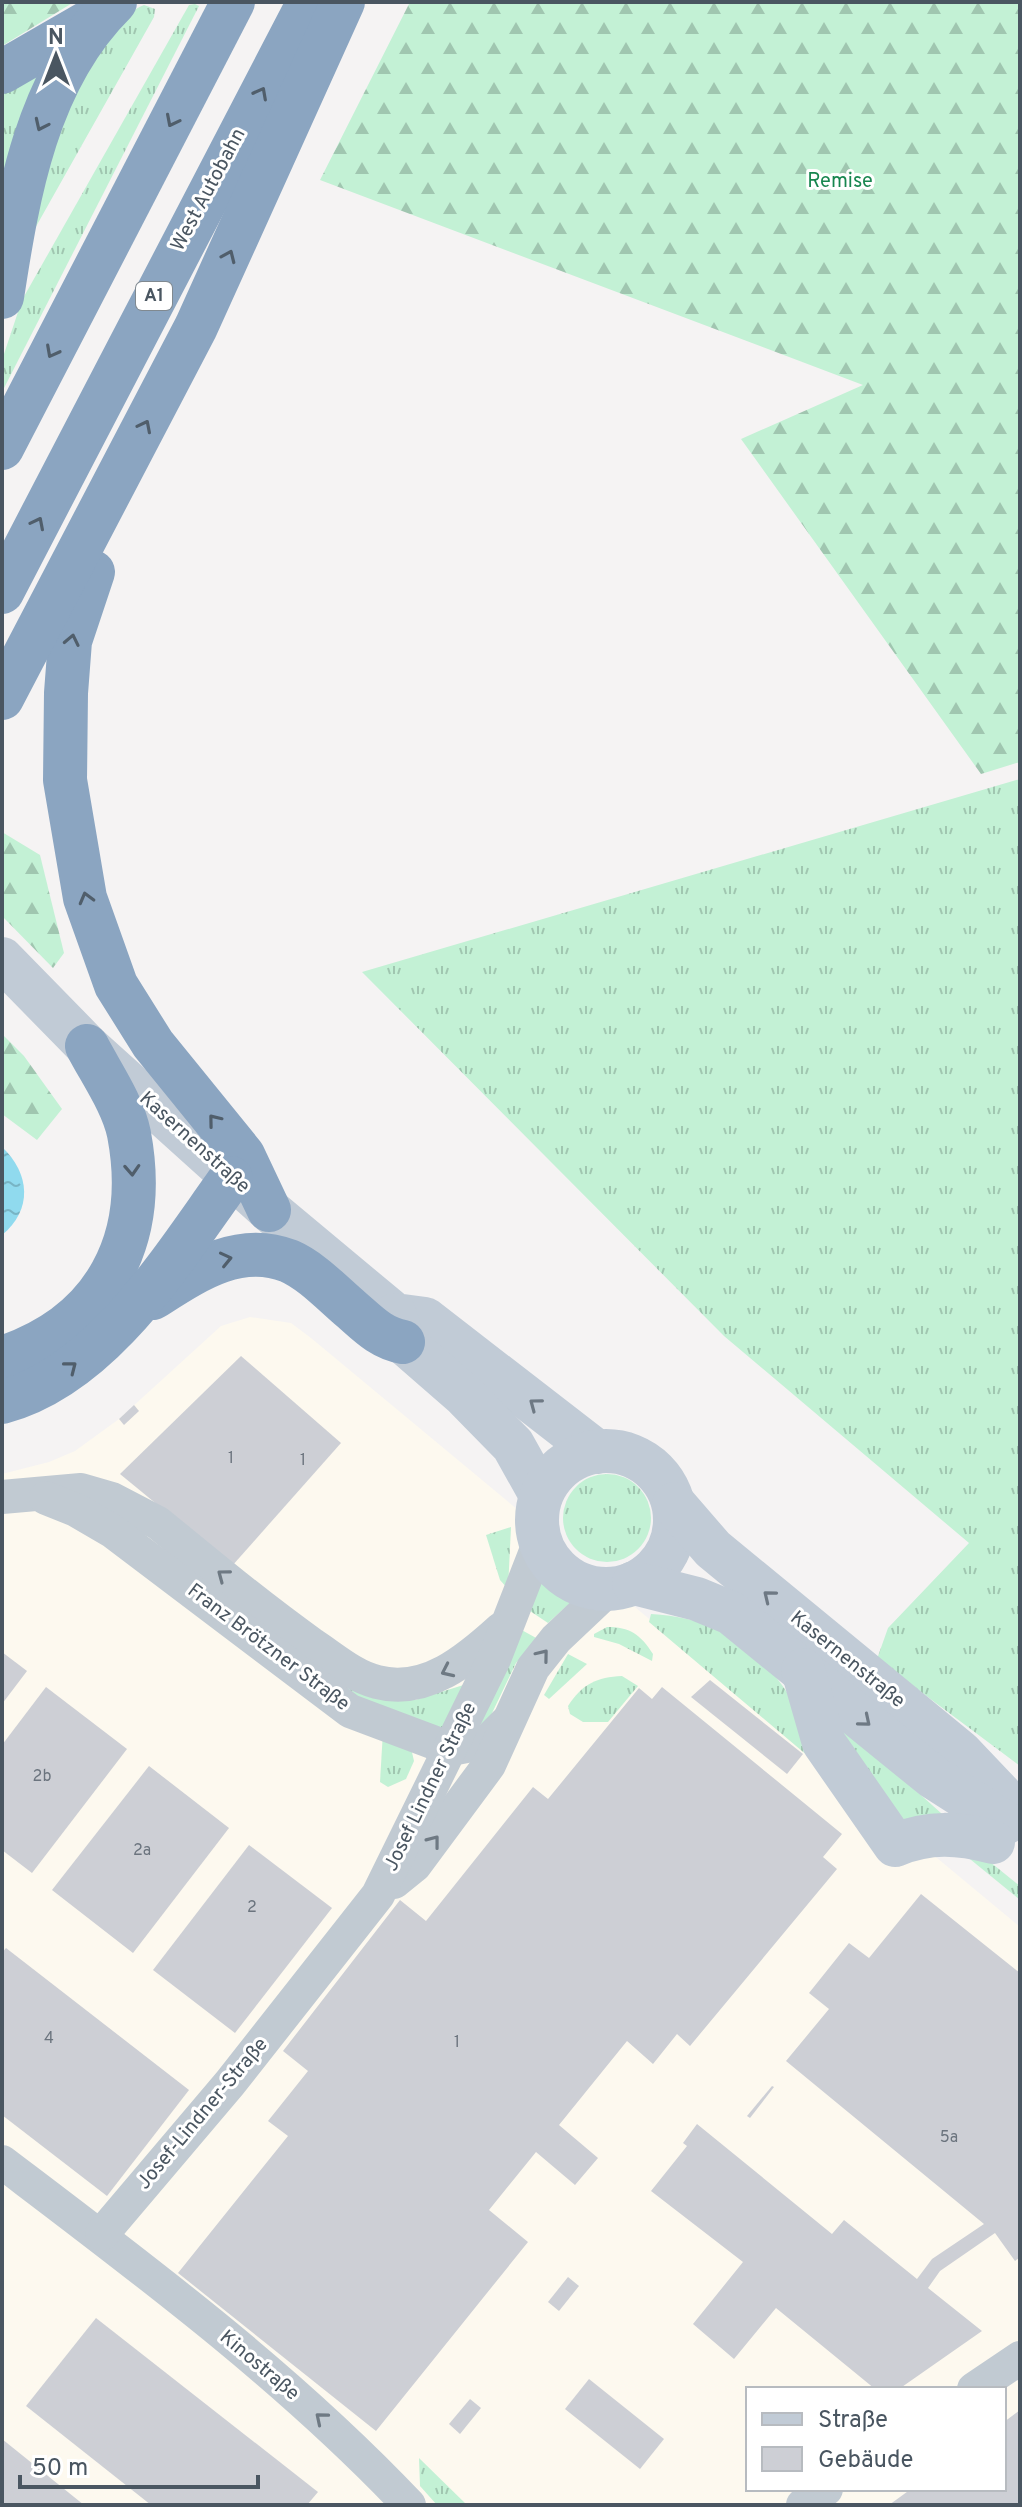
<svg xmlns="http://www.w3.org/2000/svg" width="1022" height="2507" viewBox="0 0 1022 2507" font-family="Overpass,sans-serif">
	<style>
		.commercial { fill: #fdf9ef; fill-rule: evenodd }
		.grass { fill: url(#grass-tufts) }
		.forest { fill: url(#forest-firs) }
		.water { fill: url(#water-ripples) }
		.building { fill: #cdcfd5 }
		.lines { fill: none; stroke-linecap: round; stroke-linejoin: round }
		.minor { stroke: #c1cad2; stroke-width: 34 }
		.secondary { stroke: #c1cbd6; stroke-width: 44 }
		.motorway { stroke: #8ba5c1; stroke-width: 44 }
		.oneway { stroke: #505e6b }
		.oneway2 { stroke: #6e7984 }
		.oneway3 { stroke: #6e7983 }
		.labels { text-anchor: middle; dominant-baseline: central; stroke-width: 6; stroke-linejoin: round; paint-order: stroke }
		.number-label { font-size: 16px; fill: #6b747e }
		.shield { fill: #fff; stroke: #808990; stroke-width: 2 }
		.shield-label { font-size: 18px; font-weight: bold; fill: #4a5661 }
		.park-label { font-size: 20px; fill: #17864f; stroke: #fff }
		.street-label { font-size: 20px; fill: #4a5661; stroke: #fff }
	</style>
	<defs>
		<pattern id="grass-tufts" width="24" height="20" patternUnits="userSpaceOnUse" patternTransform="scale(2)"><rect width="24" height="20" fill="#c3f1d5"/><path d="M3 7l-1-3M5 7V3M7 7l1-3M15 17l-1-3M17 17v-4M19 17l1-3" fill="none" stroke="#a0c6b0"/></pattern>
		<pattern id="forest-firs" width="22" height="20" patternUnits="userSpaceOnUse" patternTransform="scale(2)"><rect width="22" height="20" fill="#c3f1d5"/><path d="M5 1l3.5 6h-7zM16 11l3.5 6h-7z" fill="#a0c6b0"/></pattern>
		<pattern id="water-ripples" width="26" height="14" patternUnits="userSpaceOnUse" patternTransform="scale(2)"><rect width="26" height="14" fill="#90daee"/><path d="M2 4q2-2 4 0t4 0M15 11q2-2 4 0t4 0" fill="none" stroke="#78b4c4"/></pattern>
	</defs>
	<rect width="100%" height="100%" fill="#f5f3f3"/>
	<!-- commercial -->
	<path class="commercial" d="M 250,1317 L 291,1323 L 311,1338 L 1020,1927 L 1020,2505 L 2,2505 L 2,1474 L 49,1462 L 75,1451 L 119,1419 L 221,1326 ZM 748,2389 L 1004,2389 L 1004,2489 L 748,2489 Z"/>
	<!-- grass -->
	<g class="grass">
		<path d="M 195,4 L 199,6 L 2,392 L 2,360 L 22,300 L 189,5 Z"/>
		<path d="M 144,5 L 155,9 L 154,17 L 29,239 C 33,219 34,197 40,178 C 54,134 101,21 144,5 Z"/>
		<path d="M 52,62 L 2,205 L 2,90 Z"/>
		<path d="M 1020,779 L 1020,1766 L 877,1659 L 888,1628 L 969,1543 L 724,1336 L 362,972 Z"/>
		<circle cx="607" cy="1518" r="44"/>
		<path d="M 511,1527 L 508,1589 L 500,1580 L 486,1535 Z"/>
		<path d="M 535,1578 L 570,1603 L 548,1623 L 527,1609 Z"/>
		<path d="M 651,1614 C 759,1620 791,1693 834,1778 L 649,1622 Z"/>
		<path d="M 607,1627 C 630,1627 640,1634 653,1654 L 652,1661 L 619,1644 L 594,1637 L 594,1634 Z"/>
		<path d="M 518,1628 L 538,1639 L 516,1663 L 482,1734 L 477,1733 Z"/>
		<path d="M 280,1631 L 415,1700 L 470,1683 L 447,1735 L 340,1692 Z"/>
		<path d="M 568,1654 L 587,1664 L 549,1699 L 544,1695 Z"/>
		<path d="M 622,1676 L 638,1686 L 608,1722 L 583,1722 L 570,1714 L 568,1706 C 582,1684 597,1677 622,1676 Z"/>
		<path d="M 826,1710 L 951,1822 L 889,1827 Z"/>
		<path d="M 383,1731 L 411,1748 L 414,1761 L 406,1779 L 388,1787 L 380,1782 Z"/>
		<path d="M 954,1846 L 979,1853 L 1020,1886 L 1020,1900 Z"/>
		<path d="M 419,2458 L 467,2505 L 437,2505 L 420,2486 Z"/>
	</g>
	<!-- forest -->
	<g class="forest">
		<path d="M 2,2 L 74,2 L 2,46 Z"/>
		<path d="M 410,2 L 1020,2 L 1020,762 L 981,774 L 741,439 L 863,385 L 320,180 Z"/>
		<path d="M 2,832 L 40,855 L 64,953 L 53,968 L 2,916 Z"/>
		<path d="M 2,1034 L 24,1056 L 62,1109 L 37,1140 L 2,1114 Z"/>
	</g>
	<!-- water -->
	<path class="water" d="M 2,1147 C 30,1173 33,1210 2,1235 Z"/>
	<!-- building -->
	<g class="building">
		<path d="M 241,1356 L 341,1443 L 232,1566 L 120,1474 Z"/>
		<path d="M 134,1405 L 139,1411 L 124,1425 L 119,1419 Z"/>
		<path d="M 2,1652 L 27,1671 L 2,1704 Z"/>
		<path d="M 710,1680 L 803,1754 L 787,1774 L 691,1697 Z"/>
		<path d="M 46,1687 L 127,1749 L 32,1873 L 2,1850 L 2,1745 Z"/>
		<path d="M 662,1687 L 842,1834 L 823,1857 L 837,1869 L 690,2046 L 677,2034 L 653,2064 L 627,2041 L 559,2125 L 598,2158 L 575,2185 L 536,2152 L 489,2210 L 528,2242 L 376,2431 L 178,2273 L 288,2136 L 268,2121 L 308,2071 L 283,2051 L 400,1900 L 426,1921 L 533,1787 L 548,1799 L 639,1688 L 652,1699 Z"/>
		<path d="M 149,1766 L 229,1828 L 133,1953 L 52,1890 Z"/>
		<path d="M 249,1845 L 332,1908 L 235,2033 L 153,1970 Z"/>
		<path d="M 921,1894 L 1020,1973 L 1020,2257 L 1015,2261 L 995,2233 L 940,2271 L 928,2288 L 982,2331 L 899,2389 L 875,2389 L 776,2308 L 734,2359 L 693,2324 L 743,2262 L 651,2191 L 687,2146 L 683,2143 L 697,2124 L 832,2234 L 844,2220 L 917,2279 L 932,2259 L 984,2224 L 786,2061 L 829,2009 L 809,1993 L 849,1943 L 869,1958 Z"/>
		<path d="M 6,1948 L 189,2090 L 107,2196 L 2,2115 L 2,1953 Z"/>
		<path d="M 772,2086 L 774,2087 L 750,2118 L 747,2116 Z"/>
		<path d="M 568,2277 L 579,2286 L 559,2311 L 548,2302 Z"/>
		<path d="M 96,2318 L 318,2492 L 307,2505 L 151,2505 L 26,2406 Z"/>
		<path d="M 589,2379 L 664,2439 L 640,2469 L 565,2409 Z"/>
		<path d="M 470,2399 L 481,2408 L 460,2434 L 449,2424 Z"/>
		<path d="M 1020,2410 L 1020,2505 L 889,2505 L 911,2489 L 1004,2489 L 1004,2422 Z"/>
		<path d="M 2,2439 L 84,2505 L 2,2505 Z"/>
	</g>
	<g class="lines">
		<!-- minor -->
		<g class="minor">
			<path d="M 2,1497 L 81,1490 L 112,1499 L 158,1523 C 209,1565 260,1607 313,1645 C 333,1658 353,1676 377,1682 C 426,1695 468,1659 501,1629"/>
			<path d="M 46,1498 L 76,1510 L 112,1531 L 350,1711 L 451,1749 L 487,1742 L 506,1723"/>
			<path d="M 394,1882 L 415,1865 L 489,1765 L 533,1668 L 556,1639 L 610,1588"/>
			<path d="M 2,2162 C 143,2269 287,2376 409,2505"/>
			<path d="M 102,2234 L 230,2083 L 378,1895 L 494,1659 L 540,1541"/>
			<path d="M 974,2389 L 1020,2358"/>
			<path d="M 803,2505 L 826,2489"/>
		</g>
		<!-- secondary -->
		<g class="secondary">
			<path d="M 2,959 L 87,1046 L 269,1210 L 395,1315 L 425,1319 L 597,1452"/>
			<path d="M 395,1315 L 403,1342 L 465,1396 L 513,1445 L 541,1495"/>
			<circle cx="606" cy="1520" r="69"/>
			<path d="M 674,1504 L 713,1549 L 960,1752 L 1020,1815"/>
			<path d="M 634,1583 L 697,1599 L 731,1613 L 933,1777 L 1005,1823"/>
			<path d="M 803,1670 L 824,1743 L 895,1845 C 930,1831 958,1833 993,1842"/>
		</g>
		<!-- motorway -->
		<g class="motorway">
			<path d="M 2,72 L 92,20"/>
			<path d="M 2,297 C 18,193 37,79 115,2"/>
			<path d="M 2,448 L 233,2"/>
			<path d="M 93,572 L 70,641 L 66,693 L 65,780 L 85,898 L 116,985 L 153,1044 L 243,1155 L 269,1210"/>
			<path d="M 2,592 L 309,2"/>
			<path d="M 2,698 L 196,327 L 343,2"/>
			<path d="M 153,1298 C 194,1272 238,1241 289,1261 C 312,1271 333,1294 352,1310 C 368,1324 381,1338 403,1342"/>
			<path d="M 2,1358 C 105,1324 149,1240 129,1134 C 123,1104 101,1073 87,1046"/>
			<path d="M 2,1402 C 103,1375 173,1258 231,1178"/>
		</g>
	</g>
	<!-- one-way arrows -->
	<defs><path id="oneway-chevron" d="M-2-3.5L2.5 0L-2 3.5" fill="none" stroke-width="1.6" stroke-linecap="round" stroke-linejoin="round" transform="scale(2)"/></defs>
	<g class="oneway">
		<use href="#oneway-chevron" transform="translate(261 93) rotate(-62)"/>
		<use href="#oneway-chevron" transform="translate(172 121) rotate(117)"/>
		<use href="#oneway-chevron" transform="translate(41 125) rotate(115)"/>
		<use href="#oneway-chevron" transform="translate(229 256) rotate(-66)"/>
		<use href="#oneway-chevron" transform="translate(52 352) rotate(118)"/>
		<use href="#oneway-chevron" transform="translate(145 426) rotate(-63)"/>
		<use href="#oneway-chevron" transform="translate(38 523) rotate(-63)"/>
		<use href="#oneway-chevron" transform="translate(72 640) rotate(-78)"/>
		<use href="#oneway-chevron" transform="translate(86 898) rotate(-105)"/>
		<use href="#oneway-chevron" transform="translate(214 1120) rotate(-129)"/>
		<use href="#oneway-chevron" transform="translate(132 1170) rotate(87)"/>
		<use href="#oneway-chevron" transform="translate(226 1259) rotate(-13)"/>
		<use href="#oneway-chevron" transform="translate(71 1367) rotate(-38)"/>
	</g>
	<g class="oneway2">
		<use href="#oneway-chevron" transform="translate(535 1404) rotate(-143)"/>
		<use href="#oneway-chevron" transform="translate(769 1596) rotate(-141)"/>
		<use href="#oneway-chevron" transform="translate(865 1721) rotate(40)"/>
	</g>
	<g class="oneway3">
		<use href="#oneway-chevron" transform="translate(223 1575) rotate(-143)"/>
		<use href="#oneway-chevron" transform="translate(543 1655) rotate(-51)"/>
		<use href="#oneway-chevron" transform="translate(447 1671) rotate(155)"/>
		<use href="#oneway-chevron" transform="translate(434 1841) rotate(-52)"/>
		<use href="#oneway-chevron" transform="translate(321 2418) rotate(-140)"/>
	</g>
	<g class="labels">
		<!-- number labels -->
		<g class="number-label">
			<text x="231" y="1459">1</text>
			<text x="303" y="1461">1</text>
			<text x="42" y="1777">2b</text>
			<text x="142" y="1851">2a</text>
			<text x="252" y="1908">2</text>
			<text x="49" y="2039">4</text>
			<text x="457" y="2043">1</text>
			<text x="949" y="2138">5a</text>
		</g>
		<!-- shield labels -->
		<rect class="shield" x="136" y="282" width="36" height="28" rx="6"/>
		<g class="shield-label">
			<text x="154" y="296">A1</text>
		</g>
		<!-- park labels -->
		<g class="park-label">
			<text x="840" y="182">Remise</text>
		</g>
		<!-- street labels -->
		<g class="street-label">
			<text transform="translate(209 190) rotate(-62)">West Autobahn</text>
			<text transform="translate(194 1143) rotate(42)">Kasernenstraße</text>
			<text transform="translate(268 1648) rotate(37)">Franz Brötzner Straße</text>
			<text transform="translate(847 1660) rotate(39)">Kasernenstraße</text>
			<text transform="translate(431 1787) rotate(-64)">Josef Lindner Straße</text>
			<text transform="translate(203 2114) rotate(-50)">Josef-Lindner-Straße</text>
			<text transform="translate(259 2366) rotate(40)">Kinostraße</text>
		</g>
	</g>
	<!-- border -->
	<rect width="1022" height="2507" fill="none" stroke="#4a5661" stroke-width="8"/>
	<!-- legend -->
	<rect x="746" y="2387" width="260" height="104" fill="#ffffff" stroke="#b7bbc0" stroke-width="2"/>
	<rect x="762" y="2413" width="40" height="12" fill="#c1cbd6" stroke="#b7bbc0" stroke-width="2"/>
	<text x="818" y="2427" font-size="24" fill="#4a5661">Straße</text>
	<rect x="762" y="2447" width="40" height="24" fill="#cdcfd5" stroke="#b7bbc0" stroke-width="2"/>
	<text x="818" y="2467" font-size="24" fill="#4a5661">Gebäude</text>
	<!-- north arrow -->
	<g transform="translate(56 56)" stroke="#ffffff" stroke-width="6" paint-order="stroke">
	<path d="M0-6L14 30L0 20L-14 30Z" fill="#4a5661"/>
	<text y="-12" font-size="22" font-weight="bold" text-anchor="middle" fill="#4a5661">N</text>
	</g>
	<!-- scale -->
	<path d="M20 2475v12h238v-12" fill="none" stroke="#4a5661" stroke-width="4"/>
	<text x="32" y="2475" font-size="24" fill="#4a5661" stroke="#ffffff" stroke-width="6" paint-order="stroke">50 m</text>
</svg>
